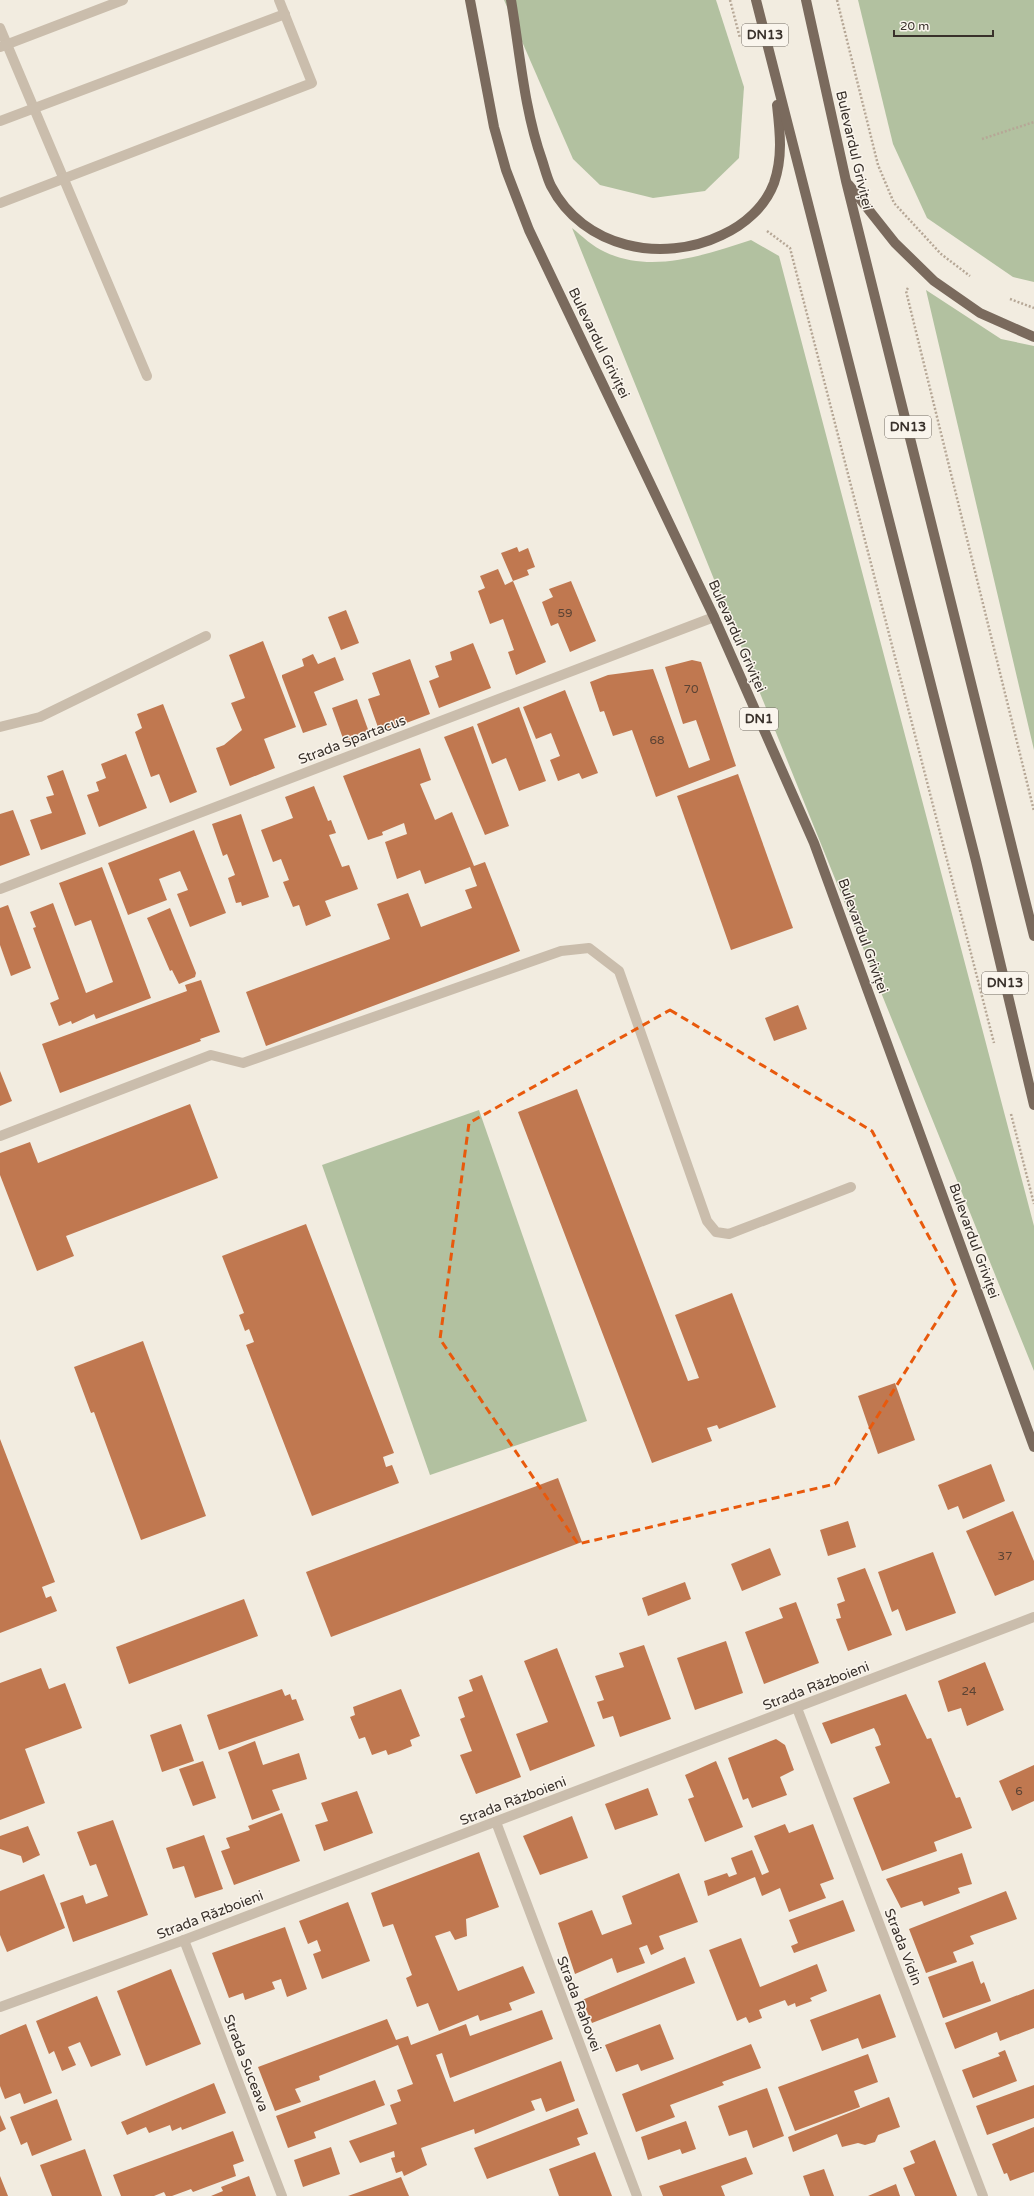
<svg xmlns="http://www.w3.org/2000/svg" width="1034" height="2196" viewBox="0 0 1034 2196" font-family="'Varela Round',sans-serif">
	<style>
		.green { fill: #b2c1a0 }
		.building { fill: #c07850 }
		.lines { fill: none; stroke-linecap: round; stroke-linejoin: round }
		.path { stroke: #b6a796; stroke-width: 2.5; stroke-dasharray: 2 2; stroke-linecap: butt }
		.lane { stroke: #cabdac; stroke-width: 10 }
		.street { stroke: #cabdac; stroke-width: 10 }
		.primary { stroke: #7a6a5d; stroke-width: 10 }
		.marked { fill: none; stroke: #e8590c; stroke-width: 3; stroke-dasharray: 8 5; stroke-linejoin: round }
		.labels { text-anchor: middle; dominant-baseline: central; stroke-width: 3; stroke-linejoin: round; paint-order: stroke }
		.number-label { font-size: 12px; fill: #5b4334 }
		.shield { fill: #faf5ed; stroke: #736c65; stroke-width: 1 }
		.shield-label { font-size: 13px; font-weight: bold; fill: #39312b }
		.street-label { font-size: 14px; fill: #39312b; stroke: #faf5ed }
	</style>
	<rect width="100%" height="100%" fill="#f2ece0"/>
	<!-- green -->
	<g class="green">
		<path d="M 504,0 L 716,0 L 744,87 L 739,158 L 705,191 L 653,198 L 600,185 L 573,159 Z"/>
		<path d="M 858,0 L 1034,0 L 1034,282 L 1013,277 L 927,218 L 893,144 Z"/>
		<path d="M 572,228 C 582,236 593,247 605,252 C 652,274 704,255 751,240 L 779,256 L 1034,1226 L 1034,1371 Z"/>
		<path d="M 926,290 L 1001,339 L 1034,346 L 1034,750 Z"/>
		<path d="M 479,1110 L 587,1421 L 430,1475 L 322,1165 Z"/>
	</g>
	<!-- building -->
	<g class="building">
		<path d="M 517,547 L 519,552 L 528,548 L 535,567 L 527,570 L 529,575 L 513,581 L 501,553 Z"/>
		<path d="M 498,569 L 505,585 L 513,581 L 546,662 L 516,675 L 508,652 L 514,650 L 503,619 L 490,624 L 478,591 L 485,588 L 480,576 Z"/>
		<path d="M 571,581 L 596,641 L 570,652 L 558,623 L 551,626 L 542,602 L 553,597 L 549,589 Z"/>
		<path d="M 346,610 L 359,643 L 341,650 L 328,617 Z"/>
		<path d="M 263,641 L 296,727 L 264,739 L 275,768 L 230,786 L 216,748 L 224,745 L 242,730 L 231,703 L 245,698 L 229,655 Z"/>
		<path d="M 473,643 L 491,688 L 439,708 L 429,681 L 439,677 L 435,666 L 452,660 L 450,652 Z"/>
		<path d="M 313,654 L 318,664 L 335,657 L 344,680 L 314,692 L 327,725 L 303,733 L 282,677 L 282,675 L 304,666 L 302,659 Z"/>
		<path d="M 410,659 L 430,714 L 380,733 L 368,699 L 380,695 L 372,673 Z"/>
		<path d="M 692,660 L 701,662 L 736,766 L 656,797 L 632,730 L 613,736 L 604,711 L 600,712 L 590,682 L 608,675 L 653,669 L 689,768 L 710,760 L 696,720 L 683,724 L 665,667 Z"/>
		<path d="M 565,690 L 598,773 L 582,779 L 579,773 L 558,781 L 550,760 L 560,756 L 551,733 L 536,739 L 523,707 Z"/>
		<path d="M 357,699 L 370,735 L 345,744 L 332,708 Z"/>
		<path d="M 163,704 L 197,792 L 170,803 L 159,774 L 151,777 L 135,732 L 142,728 L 137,714 Z"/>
		<path d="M 519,707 L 546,781 L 519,791 L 506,758 L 492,764 L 477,724 Z"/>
		<path d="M 473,726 L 509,826 L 485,835 L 444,737 Z"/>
		<path d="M 420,748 L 431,780 L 420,784 L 435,820 L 452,812 L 474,866 L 485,862 L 520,951 L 266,1046 L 246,992 L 390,939 L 377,904 L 408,893 L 421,927 L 472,908 L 465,890 L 477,886 L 470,867 L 425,884 L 420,870 L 397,879 L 385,842 L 407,834 L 404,823 L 382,832 L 383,835 L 368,840 L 343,776 Z"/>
		<path d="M 126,754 L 147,808 L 99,827 L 87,795 L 99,791 L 96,782 L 106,778 L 101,764 Z"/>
		<path d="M 63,770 L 86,834 L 41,850 L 30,820 L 52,813 L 46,797 L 54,795 L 47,776 Z"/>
		<path d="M 738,774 L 793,928 L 731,950 L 677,796 Z"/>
		<path d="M 314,786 L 328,821 L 331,820 L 336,833 L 329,835 L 342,867 L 349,865 L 358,889 L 325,901 L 331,916 L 306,926 L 299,905 L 293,907 L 283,882 L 289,880 L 281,859 L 273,862 L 261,830 L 293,818 L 285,797 Z"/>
		<path d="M 13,810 L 30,855 L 0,866 L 0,814 Z"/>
		<path d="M 241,814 L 269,897 L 242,906 L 241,902 L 236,903 L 228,878 L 235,875 L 227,854 L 223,856 L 212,824 Z"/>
		<path d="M 194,830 L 226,913 L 190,927 L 177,894 L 188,890 L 180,871 L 159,879 L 167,900 L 128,915 L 108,863 Z"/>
		<path d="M 102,867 L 151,998 L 96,1019 L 94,1014 L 72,1024 L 71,1021 L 59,1026 L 50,1003 L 59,999 L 33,928 L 36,927 L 30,912 L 53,903 L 86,993 L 113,982 L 91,920 L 75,926 L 59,883 Z"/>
		<path d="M 8,905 L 31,968 L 11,976 L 0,945 L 0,908 Z"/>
		<path d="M 170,908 L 196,973 L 195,977 L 179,984 L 172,970 L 170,971 L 147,918 Z"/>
		<path d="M 201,980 L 220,1032 L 200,1039 L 201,1041 L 60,1093 L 42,1044 L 187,991 L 185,985 Z"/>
		<path d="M 798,1005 L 807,1029 L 774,1041 L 765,1018 Z"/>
		<path d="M 0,1071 L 12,1101 L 0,1106 Z"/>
		<path d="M 577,1089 L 688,1381 L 699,1378 L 675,1315 L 732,1293 L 776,1407 L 719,1429 L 717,1425 L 707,1428 L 712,1441 L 652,1463 L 518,1112 Z"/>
		<path d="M 190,1104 L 218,1178 L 66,1236 L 74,1256 L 37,1271 L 0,1175 L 0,1153 L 30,1142 L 38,1163 Z"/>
		<path d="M 306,1224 L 394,1453 L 383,1457 L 386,1467 L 392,1465 L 399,1483 L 312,1516 L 246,1345 L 254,1342 L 249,1329 L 245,1331 L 239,1315 L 244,1313 L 222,1256 Z"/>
		<path d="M 143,1341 L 206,1516 L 141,1540 L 94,1412 L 91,1413 L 74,1367 Z"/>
		<path d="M 895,1383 L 915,1440 L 878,1454 L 858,1396 Z"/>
		<path d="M 0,1439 L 55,1582 L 42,1587 L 46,1598 L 51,1596 L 57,1611 L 0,1633 Z"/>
		<path d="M 991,1464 L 1005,1501 L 963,1519 L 958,1506 L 948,1510 L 938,1485 Z"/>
		<path d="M 558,1478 L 582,1542 L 331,1637 L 306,1572 Z"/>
		<path d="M 1013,1511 L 1034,1561 L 1034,1580 L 995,1596 L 966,1531 Z"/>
		<path d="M 848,1521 L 856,1547 L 828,1556 L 820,1530 Z"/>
		<path d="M 770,1548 L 781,1575 L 742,1591 L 731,1564 Z"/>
		<path d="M 933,1552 L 956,1613 L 906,1631 L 898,1609 L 892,1612 L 878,1572 Z"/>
		<path d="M 865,1568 L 892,1635 L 848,1651 L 836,1619 L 841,1618 L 837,1604 L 845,1601 L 837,1578 Z"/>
		<path d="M 685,1582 L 691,1599 L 648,1616 L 642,1598 Z"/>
		<path d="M 244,1599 L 258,1636 L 129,1684 L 116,1647 Z"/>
		<path d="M 796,1602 L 819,1663 L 764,1684 L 745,1632 L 783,1618 L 779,1608 Z"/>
		<path d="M 726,1641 L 743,1693 L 695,1710 L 677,1658 Z"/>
		<path d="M 644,1645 L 671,1719 L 620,1737 L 613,1716 L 603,1719 L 597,1702 L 604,1700 L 595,1676 L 624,1667 L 619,1653 Z"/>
		<path d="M 557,1648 L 595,1746 L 530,1771 L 516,1734 L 548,1722 L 524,1661 Z"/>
		<path d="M 985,1662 L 1004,1710 L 967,1726 L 961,1708 L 948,1712 L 938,1681 Z"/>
		<path d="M 41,1668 L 49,1689 L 65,1683 L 82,1728 L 25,1749 L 45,1803 L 0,1820 L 0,1683 Z"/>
		<path d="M 482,1675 L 521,1777 L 476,1794 L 460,1755 L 472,1751 L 460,1719 L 465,1717 L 458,1697 L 473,1691 L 469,1680 Z"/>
		<path d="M 282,1689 L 285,1696 L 290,1694 L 292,1700 L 296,1699 L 304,1720 L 219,1750 L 207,1715 Z"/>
		<path d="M 401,1689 L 420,1736 L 410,1740 L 412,1746 L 400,1751 L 388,1755 L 386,1750 L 372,1755 L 365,1737 L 359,1739 L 350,1717 L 355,1715 L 353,1707 Z"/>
		<path d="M 906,1694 L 927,1739 L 931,1738 L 956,1798 L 960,1797 L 972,1828 L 934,1842 L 937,1851 L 882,1871 L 853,1798 L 890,1783 L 875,1747 L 881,1745 L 878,1736 L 874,1728 L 831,1744 L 822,1723 Z"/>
		<path d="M 181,1724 L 194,1761 L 162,1772 L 150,1735 Z"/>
		<path d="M 776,1739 L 785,1745 L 794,1770 L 780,1777 L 787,1795 L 752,1808 L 748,1798 L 743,1800 L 728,1758 Z"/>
		<path d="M 255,1741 L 263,1765 L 299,1753 L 307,1779 L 272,1790 L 280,1810 L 252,1820 L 228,1752 Z"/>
		<path d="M 203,1761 L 216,1798 L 193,1806 L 179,1769 Z"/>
		<path d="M 716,1761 L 743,1827 L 705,1842 L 688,1799 L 694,1797 L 685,1775 Z"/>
		<path d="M 1034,1765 L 1034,1801 L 1012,1811 L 999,1781 Z"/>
		<path d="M 648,1788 L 658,1815 L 615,1830 L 605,1804 Z"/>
		<path d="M 357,1791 L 373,1833 L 324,1851 L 315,1825 L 328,1821 L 321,1803 Z"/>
		<path d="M 282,1813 L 300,1861 L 234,1885 L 221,1851 L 230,1848 L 226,1838 L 250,1830 L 248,1826 Z"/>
		<path d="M 572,1816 L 588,1858 L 540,1875 L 523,1836 Z"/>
		<path d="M 113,1820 L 148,1915 L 73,1942 L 60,1903 L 83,1895 L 86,1904 L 108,1896 L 96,1864 L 90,1866 L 77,1832 Z"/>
		<path d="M 785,1824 L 789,1833 L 813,1824 L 834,1879 L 820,1884 L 826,1898 L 789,1912 L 780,1888 L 762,1896 L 755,1877 L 708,1896 L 704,1881 L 727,1873 L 729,1877 L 737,1874 L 731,1858 L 752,1850 L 762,1875 L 769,1872 L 754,1836 Z"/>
		<path d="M 28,1826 L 40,1855 L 23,1863 L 21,1856 L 0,1849 L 0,1836 Z"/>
		<path d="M 204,1835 L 223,1889 L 195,1898 L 184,1866 L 173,1869 L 166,1848 Z"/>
		<path d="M 479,1852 L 499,1907 L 466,1919 L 467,1936 L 455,1940 L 450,1931 L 435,1936 L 458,1991 L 523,1966 L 535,1993 L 509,2003 L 512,2010 L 480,2021 L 478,2015 L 439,2031 L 428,2003 L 417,2007 L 406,1978 L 412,1975 L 393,1924 L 383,1927 L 371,1893 Z"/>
		<path d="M 962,1853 L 972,1884 L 958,1888 L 960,1893 L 924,1906 L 922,1901 L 901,1908 L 886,1879 Z"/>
		<path d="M 679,1873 L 698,1922 L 659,1936 L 664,1949 L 651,1955 L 647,1945 L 639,1948 L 645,1963 L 617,1973 L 612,1958 L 575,1974 L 558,1923 L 592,1910 L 602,1935 L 632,1924 L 622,1896 Z"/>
		<path d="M 44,1874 L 65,1928 L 7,1952 L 0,1935 L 0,1891 Z"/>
		<path d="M 1006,1891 L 1017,1919 L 970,1936 L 974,1944 L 953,1952 L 957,1962 L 926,1973 L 909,1929 Z"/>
		<path d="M 843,1900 L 855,1931 L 794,1953 L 791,1946 L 798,1943 L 789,1920 Z"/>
		<path d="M 348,1902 L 370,1961 L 322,1979 L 313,1954 L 321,1951 L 317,1940 L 308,1944 L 299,1921 Z"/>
		<path d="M 285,1927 L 307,1989 L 287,1997 L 281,1979 L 272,1982 L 275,1989 L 245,2000 L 243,1993 L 229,1998 L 212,1953 Z"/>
		<path d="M 741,1938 L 760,1987 L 817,1964 L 827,1991 L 810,1998 L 812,2001 L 796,2007 L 795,2003 L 788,2006 L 785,2000 L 759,2010 L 762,2018 L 749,2023 L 746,2017 L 737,2021 L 709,1950 Z"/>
		<path d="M 685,1957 L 695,1983 L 592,2023 L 582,2000 Z"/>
		<path d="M 973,1961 L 981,1984 L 984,1982 L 991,2001 L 943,2018 L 928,1977 Z"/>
		<path d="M 171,1969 L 201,2044 L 146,2066 L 117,1991 Z"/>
		<path d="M 1034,1989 L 1034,2028 L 1000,2041 L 997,2032 L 955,2049 L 945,2023 Z"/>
		<path d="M 880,1994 L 896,2037 L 862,2049 L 858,2038 L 822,2051 L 810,2020 Z"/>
		<path d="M 97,1996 L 121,2055 L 91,2067 L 80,2042 L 68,2047 L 76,2065 L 62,2071 L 54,2051 L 49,2054 L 36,2021 Z"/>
		<path d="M 542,2010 L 553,2039 L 450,2078 L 442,2053 L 436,2055 L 454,2102 L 561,2061 L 575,2101 L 546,2112 L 541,2098 L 531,2101 L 535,2110 L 475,2134 L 474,2129 L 421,2148 L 427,2165 L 404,2176 L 402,2171 L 396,2173 L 391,2158 L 395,2157 L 394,2151 L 360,2163 L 349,2141 L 397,2124 L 390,2105 L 401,2101 L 397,2090 L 413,2084 L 398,2045 L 319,2076 L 320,2080 L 295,2089 L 301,2102 L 275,2111 L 258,2067 L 387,2019 L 396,2040 L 408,2036 L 411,2045 L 466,2024 L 470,2036 Z"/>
		<path d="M 26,2024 L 52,2093 L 24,2104 L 20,2093 L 5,2099 L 0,2086 L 0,2035 Z"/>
		<path d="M 660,2024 L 674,2059 L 641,2071 L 638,2064 L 616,2072 L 605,2045 Z"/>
		<path d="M 751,2044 L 761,2068 L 722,2082 L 724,2085 L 670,2105 L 675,2117 L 636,2132 L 622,2094 Z"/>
		<path d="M 1005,2050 L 1017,2081 L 973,2098 L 962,2070 L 1000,2056 L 998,2053 Z"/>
		<path d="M 868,2054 L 878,2082 L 854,2091 L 860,2107 L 795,2131 L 778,2087 Z"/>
		<path d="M 375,2080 L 385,2105 L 314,2132 L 316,2138 L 288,2148 L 276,2116 Z"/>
		<path d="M 214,2083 L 226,2113 L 182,2130 L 181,2127 L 172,2131 L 170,2125 L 149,2133 L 146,2127 L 127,2135 L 121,2122 Z"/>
		<path d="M 1034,2085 L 1034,2118 L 987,2135 L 976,2106 Z"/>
		<path d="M 767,2088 L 784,2136 L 753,2148 L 747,2130 L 729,2136 L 718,2106 Z"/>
		<path d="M 889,2097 L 900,2127 L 878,2135 L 875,2142 L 865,2145 L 858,2143 L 842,2147 L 837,2134 L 793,2152 L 788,2137 Z"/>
		<path d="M 57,2099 L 72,2140 L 32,2156 L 27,2142 L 21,2145 L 10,2117 Z"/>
		<path d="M 578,2108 L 588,2134 L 577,2138 L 580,2145 L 487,2179 L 474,2148 Z"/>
		<path d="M 0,2115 L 6,2129 L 0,2132 Z"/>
		<path d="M 686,2121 L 696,2149 L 682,2154 L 680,2149 L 648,2160 L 641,2137 Z"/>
		<path d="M 1034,2127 L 1034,2172 L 1010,2181 L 1007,2173 L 1004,2174 L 992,2144 Z"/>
		<path d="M 233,2131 L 244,2161 L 233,2165 L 236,2176 L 193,2192 L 191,2189 L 172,2196 L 166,2196 L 164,2192 L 154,2196 L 121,2196 L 113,2175 Z"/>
		<path d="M 935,2140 L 957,2196 L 915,2196 L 903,2168 L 915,2163 L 910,2151 Z"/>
		<path d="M 331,2147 L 340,2174 L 303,2187 L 294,2160 Z"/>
		<path d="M 85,2149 L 102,2196 L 52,2196 L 40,2165 Z"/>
		<path d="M 595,2152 L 612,2196 L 559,2196 L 549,2169 Z"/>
		<path d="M 746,2157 L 753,2174 L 721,2186 L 725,2196 L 663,2196 L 659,2186 Z"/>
		<path d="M 824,2169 L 834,2196 L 810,2196 L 803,2176 Z"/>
		<path d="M 0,2176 L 8,2196 L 0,2196 Z"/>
		<path d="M 249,2176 L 256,2196 L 211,2196 L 223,2191 L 221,2187 Z"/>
		<path d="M 401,2177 L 409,2196 L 348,2196 Z"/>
		<path d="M 896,2184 L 900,2196 L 868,2196 Z"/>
	</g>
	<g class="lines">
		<!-- path -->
		<g class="path">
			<path d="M 730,0 L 740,38"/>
			<path d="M 837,0 L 878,165 L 894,203 L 941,254 L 970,276"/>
			<path d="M 982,139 L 1034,122"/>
			<path d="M 767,231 L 790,248 L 994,1043"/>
			<path d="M 908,288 L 906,291 L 1034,811"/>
			<path d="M 1010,299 L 1034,308"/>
			<path d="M 1011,1114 L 1034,1204"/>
		</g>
		<!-- lane -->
		<g class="lane">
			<path d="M 0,28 L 147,376"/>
			<path d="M 0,47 L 123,0"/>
			<path d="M 0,121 L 285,14"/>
			<path d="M 0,203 L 312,83 L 279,0"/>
			<path d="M 0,727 L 40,717 L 206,636"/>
			<path d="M 0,1136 L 211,1055 L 243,1063 L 561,951 L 589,948 L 619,971 L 707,1221 L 716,1232 L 729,1234 L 851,1187"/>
		</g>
		<!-- street -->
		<g class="street">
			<path d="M 0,889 L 714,617"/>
			<path d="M 797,1708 L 983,2196"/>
			<path d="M 496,1822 L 637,2196"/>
			<path d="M 184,1940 L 282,2196"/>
			<path d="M 0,2007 L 184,1940 L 1034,1617"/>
		</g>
		<!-- primary -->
		<g class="primary">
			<path d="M 470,0 L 494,127 L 506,170 L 529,230 L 714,617 L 814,843 L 1034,1447"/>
			<path d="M 511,0 C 520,53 524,109 542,160 C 545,169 547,178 551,186 C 583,248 662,264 722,235 C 744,225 765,207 774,183 C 783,157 780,132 777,105"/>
			<path d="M 756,0 L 976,861 L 1034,1105"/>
			<path d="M 806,0 L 846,181 L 1034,936"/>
			<path d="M 849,185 L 895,243 L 934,281 L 980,313 L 1034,337"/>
		</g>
	</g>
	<!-- marked area -->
	<path class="marked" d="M 670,1010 L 872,1131 L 957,1289 L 835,1484 L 578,1544 L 440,1339 L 469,1123 Z"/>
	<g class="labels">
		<!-- number labels -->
		<g class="number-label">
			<text x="565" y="613">59</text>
			<text x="691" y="689">70</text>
			<text x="657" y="740">68</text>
			<text x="1005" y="1556">37</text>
			<text x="969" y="1691">24</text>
			<text x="1019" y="1791">6</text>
		</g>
		<!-- shield labels -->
		<g class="shield">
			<rect x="742" y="24" width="46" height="22" rx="3"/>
			<rect x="885" y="416" width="46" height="22" rx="3"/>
			<rect x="740" y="708" width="38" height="22" rx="3"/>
			<rect x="982" y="972" width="46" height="22" rx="3"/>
		</g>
		<g class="shield-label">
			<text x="765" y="35">DN13</text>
			<text x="908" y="427">DN13</text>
			<text x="759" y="719">DN1</text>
			<text x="1005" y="983">DN13</text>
		</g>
		<!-- street labels -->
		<g class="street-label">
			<text transform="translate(854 150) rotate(77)">Bulevardul Griviței</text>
			<text transform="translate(599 343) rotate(64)">Bulevardul Griviței</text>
			<text transform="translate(737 636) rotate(66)">Bulevardul Griviței</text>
			<text transform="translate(352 740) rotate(-21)">Strada Spartacus</text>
			<text transform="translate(863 936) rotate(70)">Bulevardul Griviței</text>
			<text transform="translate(974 1241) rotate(70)">Bulevardul Griviței</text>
			<text transform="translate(816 1686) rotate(-21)">Strada Războieni</text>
			<text transform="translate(513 1801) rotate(-21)">Strada Războieni</text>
			<text transform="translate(210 1915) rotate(-21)">Strada Războieni</text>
			<text transform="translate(903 1947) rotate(69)">Strada Vidin</text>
			<text transform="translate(579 2004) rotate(69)">Strada Rahovei</text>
			<text transform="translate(246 2063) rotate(69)">Strada Suceava</text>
		</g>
	</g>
	<!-- scale -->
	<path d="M894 30v6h99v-6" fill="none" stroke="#39312b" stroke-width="2"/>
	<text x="900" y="30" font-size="12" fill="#39312b" stroke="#faf5ed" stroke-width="3" paint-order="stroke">20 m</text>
</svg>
